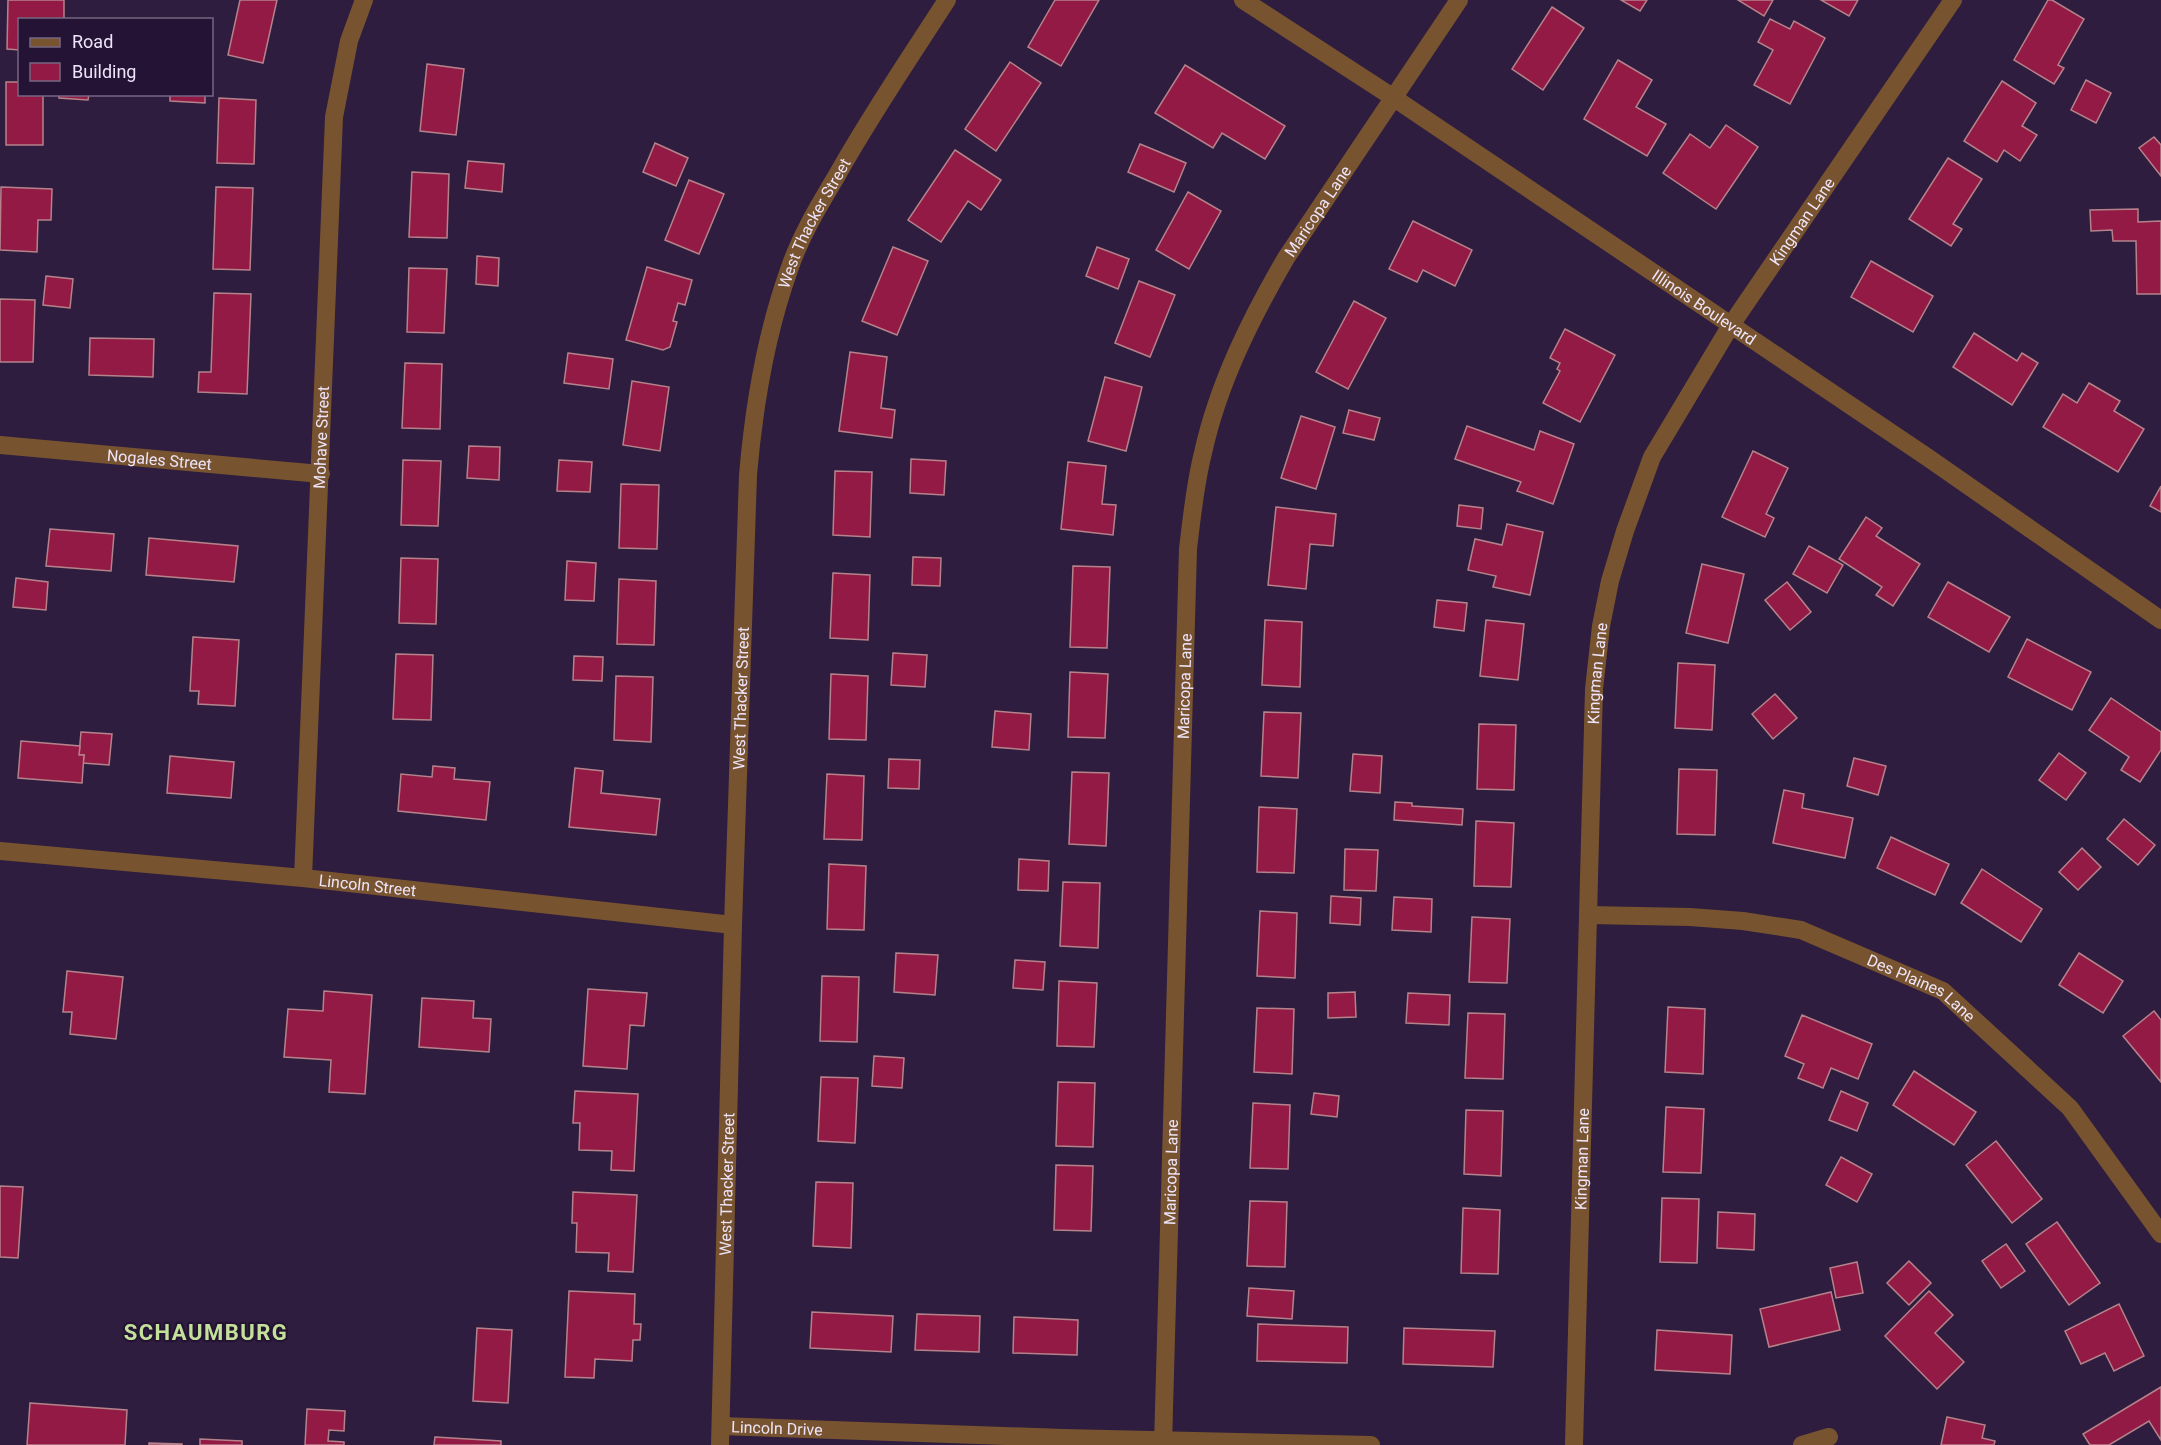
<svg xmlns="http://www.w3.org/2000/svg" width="2161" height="1445" viewBox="0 0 2161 1445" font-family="Roboto,sans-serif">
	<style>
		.building { fill: #921a44; stroke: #b5828c; stroke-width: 1.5 }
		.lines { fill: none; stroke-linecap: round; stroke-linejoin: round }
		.minor { stroke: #77542f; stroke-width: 18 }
		.labels { text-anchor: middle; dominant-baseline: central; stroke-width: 4.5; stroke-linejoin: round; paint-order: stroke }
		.street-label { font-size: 16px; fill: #eee4fa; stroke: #241334 }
		.district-label { font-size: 22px; font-weight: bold; letter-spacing: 1.5px; fill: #c4e199; stroke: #241334 }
	</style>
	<rect width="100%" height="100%" fill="#2e1d3e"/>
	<!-- building -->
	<g class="building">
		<path d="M 8,0 L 64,0 L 64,20 L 20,20 L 20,50 L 7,49 Z"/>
		<path d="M 240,0 L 277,0 L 263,63 L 228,55 Z"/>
		<path d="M 1055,0 L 1099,0 L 1061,66 L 1028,47 Z"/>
		<path d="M 1621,0 L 1647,0 L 1640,11 Z"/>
		<path d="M 1738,0 L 1773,0 L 1764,16 Z"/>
		<path d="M 1821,0 L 1858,0 L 1849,16 Z"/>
		<path d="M 2048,0 L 2052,0 L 2084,19 L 2058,65 L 2064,68 L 2054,84 L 2014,60 Z"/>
		<path d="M 1552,7 L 1584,28 L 1543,90 L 1512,69 Z"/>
		<path d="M 1770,19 L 1790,29 L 1794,21 L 1825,38 L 1790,104 L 1754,85 L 1773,50 L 1758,42 Z"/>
		<path d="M 1618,60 L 1652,80 L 1636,107 L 1666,124 L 1647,156 L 1584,119 Z"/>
		<path d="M 1010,62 L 1041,83 L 996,151 L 965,129 Z"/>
		<path d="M 427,64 L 464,69 L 456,135 L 420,131 Z"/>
		<path d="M 1185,65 L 1285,126 L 1265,159 L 1222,133 L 1213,148 L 1155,113 Z"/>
		<path d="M 2086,80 L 2111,93 L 2096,123 L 2071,110 Z"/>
		<path d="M 2002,81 L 2036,103 L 2022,126 L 2037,135 L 2020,161 L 2004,150 L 1997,162 L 1964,141 Z"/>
		<path d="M 6,82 L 20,82 L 20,94 L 43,94 L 43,145 L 6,145 Z"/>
		<path d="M 59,94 L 89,94 L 88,100 L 59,98 Z"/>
		<path d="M 170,94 L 205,94 L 205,103 L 170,101 Z"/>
		<path d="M 219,98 L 256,100 L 254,164 L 217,163 Z"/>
		<path d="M 1726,125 L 1758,147 L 1716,209 L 1663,173 L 1690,134 L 1710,148 Z"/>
		<path d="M 2154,137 L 2161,145 L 2161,176 L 2139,148 Z"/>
		<path d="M 655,143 L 688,158 L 676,186 L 643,172 Z"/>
		<path d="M 1140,144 L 1186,163 L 1174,192 L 1128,172 Z"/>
		<path d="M 955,150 L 1001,180 L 981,210 L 968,201 L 941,242 L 908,220 Z"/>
		<path d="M 1948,158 L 1982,179 L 1953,224 L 1962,229 L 1951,246 L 1909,219 Z"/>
		<path d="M 468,161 L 504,164 L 502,192 L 465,188 Z"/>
		<path d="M 412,172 L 449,174 L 447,238 L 409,237 Z"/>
		<path d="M 689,180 L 724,194 L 699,254 L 665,240 Z"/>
		<path d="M 1,187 L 52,189 L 51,220 L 38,220 L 37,252 L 0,250 Z"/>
		<path d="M 216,187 L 253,188 L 250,270 L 213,269 Z"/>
		<path d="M 1188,192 L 1221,211 L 1189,269 L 1156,250 Z"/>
		<path d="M 2138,209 L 2138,222 L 2161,221 L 2161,294 L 2137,294 L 2136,241 L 2113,241 L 2112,230 L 2091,231 L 2090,210 Z"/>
		<path d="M 1413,221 L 1472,250 L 1455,286 L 1423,270 L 1417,282 L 1389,269 Z"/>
		<path d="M 893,247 L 928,261 L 897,335 L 862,321 Z"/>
		<path d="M 1097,247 L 1129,259 L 1118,289 L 1086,276 Z"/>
		<path d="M 477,256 L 499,258 L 498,286 L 476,284 Z"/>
		<path d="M 1871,261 L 1933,296 L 1913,332 L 1851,297 Z"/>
		<path d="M 647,267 L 692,280 L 685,305 L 678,303 L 673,321 L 677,322 L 670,347 L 663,350 L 626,340 Z"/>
		<path d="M 409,268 L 447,269 L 444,333 L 407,332 Z"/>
		<path d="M 46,276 L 73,279 L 70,308 L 43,305 Z"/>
		<path d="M 1139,281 L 1175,295 L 1150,357 L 1115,343 Z"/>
		<path d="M 214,293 L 251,294 L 247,394 L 198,392 L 199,372 L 211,372 Z"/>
		<path d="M 0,299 L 35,300 L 33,362 L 0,362 Z"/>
		<path d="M 1354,301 L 1386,318 L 1348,389 L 1316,372 Z"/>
		<path d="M 1565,329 L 1615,355 L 1580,422 L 1543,403 L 1560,371 L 1557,369 L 1560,363 L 1550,358 Z"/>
		<path d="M 1974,333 L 2017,361 L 2022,353 L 2038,363 L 2012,405 L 1953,367 Z"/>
		<path d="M 90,338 L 154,339 L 153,377 L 89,375 Z"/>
		<path d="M 850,352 L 887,357 L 881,408 L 895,410 L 892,438 L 839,431 Z"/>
		<path d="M 568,353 L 613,359 L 609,389 L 564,383 Z"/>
		<path d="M 405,363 L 442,364 L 440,429 L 402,428 Z"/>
		<path d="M 1105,377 L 1142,387 L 1126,451 L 1088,441 Z"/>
		<path d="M 632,381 L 669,387 L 660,451 L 623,445 Z"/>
		<path d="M 2089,383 L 2120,401 L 2114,411 L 2144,429 L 2118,472 L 2043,427 L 2063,394 L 2077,403 Z"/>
		<path d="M 1349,410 L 1380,418 L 1374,440 L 1343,433 Z"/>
		<path d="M 1301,416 L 1335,427 L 1316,489 L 1281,478 Z"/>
		<path d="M 1467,426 L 1534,450 L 1540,431 L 1574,444 L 1553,504 L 1517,491 L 1521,482 L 1455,459 Z"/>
		<path d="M 469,446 L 500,447 L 499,480 L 467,478 Z"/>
		<path d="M 1753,451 L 1788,468 L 1766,514 L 1774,518 L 1765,537 L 1722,517 Z"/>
		<path d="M 911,459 L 946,461 L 944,495 L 910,493 Z"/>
		<path d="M 403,460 L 441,461 L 438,526 L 401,525 Z"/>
		<path d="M 559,460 L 592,462 L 590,492 L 557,491 Z"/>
		<path d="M 1068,462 L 1106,466 L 1102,504 L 1116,505 L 1113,535 L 1061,529 Z"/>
		<path d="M 835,471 L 872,472 L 870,537 L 833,535 Z"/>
		<path d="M 621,484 L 659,485 L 657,549 L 619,548 Z"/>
		<path d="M 2161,486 L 2161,512 L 2150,506 Z"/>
		<path d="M 1459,505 L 1483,508 L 1481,529 L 1457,526 Z"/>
		<path d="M 1276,507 L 1336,514 L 1333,546 L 1310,544 L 1306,589 L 1268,585 Z"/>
		<path d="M 1866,517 L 1882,528 L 1876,536 L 1920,564 L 1893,606 L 1876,595 L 1882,587 L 1839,559 Z"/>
		<path d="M 1507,524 L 1543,532 L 1530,595 L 1493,587 L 1496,576 L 1468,570 L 1475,539 L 1502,545 Z"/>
		<path d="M 50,529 L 114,534 L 111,571 L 46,566 Z"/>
		<path d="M 149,538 L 238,546 L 234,582 L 146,575 Z"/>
		<path d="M 1809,546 L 1843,565 L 1827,593 L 1793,574 Z"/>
		<path d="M 913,557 L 941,558 L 940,586 L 912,585 Z"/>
		<path d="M 401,558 L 438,559 L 436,624 L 399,623 Z"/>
		<path d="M 567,561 L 596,563 L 594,601 L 565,600 Z"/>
		<path d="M 1702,564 L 1744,574 L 1728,643 L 1686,633 Z"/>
		<path d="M 1073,566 L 1110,567 L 1107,648 L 1070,647 Z"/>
		<path d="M 833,573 L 870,575 L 868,640 L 830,638 Z"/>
		<path d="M 16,578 L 48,582 L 46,610 L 13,607 Z"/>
		<path d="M 619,579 L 656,581 L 654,645 L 617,644 Z"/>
		<path d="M 1787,582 L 1811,612 L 1790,630 L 1765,600 Z"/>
		<path d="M 1948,582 L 2010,617 L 1989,652 L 1928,617 Z"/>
		<path d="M 1437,600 L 1467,603 L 1464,631 L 1434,627 Z"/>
		<path d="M 1265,620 L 1302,622 L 1300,687 L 1262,685 Z"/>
		<path d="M 1486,620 L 1524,624 L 1518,680 L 1480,676 Z"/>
		<path d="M 193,637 L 239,640 L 235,706 L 198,704 L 199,691 L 190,691 Z"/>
		<path d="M 2027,639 L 2091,672 L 2072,710 L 2008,677 Z"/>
		<path d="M 893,653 L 927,655 L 925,687 L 891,685 Z"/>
		<path d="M 396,654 L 433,655 L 431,720 L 393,719 Z"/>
		<path d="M 574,656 L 603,657 L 602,681 L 573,680 Z"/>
		<path d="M 1678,663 L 1715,665 L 1712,730 L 1675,728 Z"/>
		<path d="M 1070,672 L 1108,674 L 1105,738 L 1068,737 Z"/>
		<path d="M 831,674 L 868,676 L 866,740 L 829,739 Z"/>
		<path d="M 616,676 L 653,677 L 651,742 L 614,740 Z"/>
		<path d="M 1775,694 L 1797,718 L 1773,739 L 1752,714 Z"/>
		<path d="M 2111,698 L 2161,732 L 2161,750 L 2140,782 L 2121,770 L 2129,757 L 2089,730 Z"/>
		<path d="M 995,711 L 1031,714 L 1029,750 L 992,747 Z"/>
		<path d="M 1264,712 L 1301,713 L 1298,778 L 1261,776 Z"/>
		<path d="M 1479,724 L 1516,725 L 1514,790 L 1477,789 Z"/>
		<path d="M 81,732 L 112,734 L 109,765 L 83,763 L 84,755 L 79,755 Z"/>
		<path d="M 21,741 L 80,746 L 79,755 L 84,755 L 82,783 L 18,778 Z"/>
		<path d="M 2059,753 L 2086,773 L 2066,800 L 2039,780 Z"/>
		<path d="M 1353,754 L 1382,756 L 1380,793 L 1350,791 Z"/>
		<path d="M 170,756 L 234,762 L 231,798 L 167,793 Z"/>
		<path d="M 1854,758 L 1886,766 L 1878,795 L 1847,786 Z"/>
		<path d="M 889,759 L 920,760 L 919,789 L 888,788 Z"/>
		<path d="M 433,766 L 455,768 L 454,779 L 490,782 L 486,820 L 398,811 L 401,774 L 432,777 Z"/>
		<path d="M 575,768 L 603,771 L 601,793 L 660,799 L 656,835 L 569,827 Z"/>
		<path d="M 1679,769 L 1717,770 L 1715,835 L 1677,834 Z"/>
		<path d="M 1072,772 L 1109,773 L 1106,846 L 1069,844 Z"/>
		<path d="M 827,774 L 864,776 L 862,840 L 824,839 Z"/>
		<path d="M 1784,790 L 1804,794 L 1802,808 L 1853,818 L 1845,858 L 1773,843 Z"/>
		<path d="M 1395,802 L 1412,803 L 1412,806 L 1463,809 L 1462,825 L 1394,820 Z"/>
		<path d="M 1259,807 L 1297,809 L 1294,873 L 1257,872 Z"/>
		<path d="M 2124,819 L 2155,845 L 2138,865 L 2107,839 Z"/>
		<path d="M 1476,821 L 1514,823 L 1511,887 L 1474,886 Z"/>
		<path d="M 1891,837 L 1949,864 L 1935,895 L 1877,868 Z"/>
		<path d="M 2082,848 L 2101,867 L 2078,890 L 2059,872 Z"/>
		<path d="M 1345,849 L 1378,850 L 1376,891 L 1344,890 Z"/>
		<path d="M 1019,859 L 1049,861 L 1048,891 L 1018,890 Z"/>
		<path d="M 829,864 L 866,866 L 864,930 L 827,929 Z"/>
		<path d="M 1982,869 L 2042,909 L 2021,942 L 1961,903 Z"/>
		<path d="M 1063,882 L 1100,883 L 1098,948 L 1060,946 Z"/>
		<path d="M 1331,896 L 1361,898 L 1360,925 L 1330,923 Z"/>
		<path d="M 1394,897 L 1432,899 L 1431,932 L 1392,930 Z"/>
		<path d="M 1260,911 L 1297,913 L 1295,978 L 1257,976 Z"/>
		<path d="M 1472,917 L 1510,919 L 1507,983 L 1469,982 Z"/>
		<path d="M 896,953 L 938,955 L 935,995 L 894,992 Z"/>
		<path d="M 2079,953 L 2123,981 L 2103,1013 L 2059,985 Z"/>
		<path d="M 1015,960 L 1045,962 L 1043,990 L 1013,988 Z"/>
		<path d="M 67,971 L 123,977 L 116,1039 L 70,1034 L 72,1012 L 63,1012 Z"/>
		<path d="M 822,976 L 859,977 L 857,1042 L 820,1041 Z"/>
		<path d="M 1059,981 L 1097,983 L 1094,1047 L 1057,1046 Z"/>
		<path d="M 588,989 L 647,993 L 644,1026 L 630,1025 L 627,1069 L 583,1066 Z"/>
		<path d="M 324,991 L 372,995 L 365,1094 L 329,1092 L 331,1060 L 284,1057 L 288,1009 L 323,1011 Z"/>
		<path d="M 1355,992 L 1356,1017 L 1328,1018 L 1328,993 Z"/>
		<path d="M 1408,993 L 1450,995 L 1449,1025 L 1406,1023 Z"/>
		<path d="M 422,998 L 474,1001 L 473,1018 L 491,1019 L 489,1052 L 419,1047 Z"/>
		<path d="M 1668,1007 L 1705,1009 L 1703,1074 L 1665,1072 Z"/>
		<path d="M 1257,1008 L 1294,1009 L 1292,1074 L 1254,1072 Z"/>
		<path d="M 2154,1011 L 2161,1020 L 2161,1082 L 2123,1036 Z"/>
		<path d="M 1468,1013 L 1505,1014 L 1503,1079 L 1465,1078 Z"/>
		<path d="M 1802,1015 L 1872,1044 L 1858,1079 L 1831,1068 L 1823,1088 L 1798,1078 L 1804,1064 L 1785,1056 Z"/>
		<path d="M 874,1056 L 904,1058 L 902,1088 L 872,1086 Z"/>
		<path d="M 1914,1071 L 1976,1112 L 1954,1145 L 1893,1105 Z"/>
		<path d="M 821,1077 L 858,1078 L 855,1143 L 818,1141 Z"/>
		<path d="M 1058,1082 L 1095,1083 L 1093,1147 L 1056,1146 Z"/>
		<path d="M 575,1091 L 638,1094 L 634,1171 L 611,1170 L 612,1151 L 579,1150 L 580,1123 L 573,1123 Z"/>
		<path d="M 1841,1091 L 1868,1103 L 1857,1131 L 1829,1120 Z"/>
		<path d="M 1314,1093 L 1339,1096 L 1337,1117 L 1311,1114 Z"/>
		<path d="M 1253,1103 L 1290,1105 L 1288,1169 L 1250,1168 Z"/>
		<path d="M 1666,1107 L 1704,1109 L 1701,1173 L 1663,1172 Z"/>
		<path d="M 1466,1110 L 1503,1111 L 1501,1176 L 1464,1174 Z"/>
		<path d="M 1996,1141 L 2042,1199 L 2012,1223 L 1966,1165 Z"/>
		<path d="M 1841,1157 L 1872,1174 L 1857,1202 L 1826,1185 Z"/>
		<path d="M 1056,1165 L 1093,1166 L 1091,1231 L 1054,1230 Z"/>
		<path d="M 816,1182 L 853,1183 L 851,1248 L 813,1246 Z"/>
		<path d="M 0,1186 L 23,1187 L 18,1258 L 0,1257 Z"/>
		<path d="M 573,1192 L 637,1195 L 633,1272 L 608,1271 L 609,1253 L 576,1252 L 577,1223 L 572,1223 Z"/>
		<path d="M 1662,1198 L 1699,1199 L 1697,1263 L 1660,1262 Z"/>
		<path d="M 1250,1201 L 1287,1202 L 1285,1267 L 1247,1266 Z"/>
		<path d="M 1463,1208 L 1500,1210 L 1498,1274 L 1461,1273 Z"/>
		<path d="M 1718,1212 L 1755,1214 L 1754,1250 L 1717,1248 Z"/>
		<path d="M 2057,1222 L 2100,1283 L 2069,1305 L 2026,1244 Z"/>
		<path d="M 2006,1244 L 2025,1271 L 2001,1288 L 1982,1261 Z"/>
		<path d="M 1909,1261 L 1931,1283 L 1909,1305 L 1887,1283 Z"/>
		<path d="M 1857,1262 L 1863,1293 L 1836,1298 L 1830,1268 Z"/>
		<path d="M 1249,1288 L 1294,1291 L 1292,1319 L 1247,1316 Z"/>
		<path d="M 569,1291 L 635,1294 L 634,1324 L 641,1324 L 640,1340 L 633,1340 L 632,1361 L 595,1359 L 594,1378 L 565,1377 Z"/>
		<path d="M 1929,1291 L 1953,1315 L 1935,1333 L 1964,1362 L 1937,1389 L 1885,1336 Z"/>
		<path d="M 1831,1292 L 1840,1330 L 1769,1347 L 1760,1309 Z"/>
		<path d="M 2119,1304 L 2144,1356 L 2114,1371 L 2105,1353 L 2081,1364 L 2065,1331 Z"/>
		<path d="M 812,1312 L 893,1316 L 891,1352 L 810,1348 Z"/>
		<path d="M 917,1314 L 980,1316 L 979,1352 L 915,1350 Z"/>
		<path d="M 1014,1317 L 1078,1320 L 1077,1355 L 1013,1353 Z"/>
		<path d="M 1258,1324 L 1348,1327 L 1347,1363 L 1257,1361 Z"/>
		<path d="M 477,1328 L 512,1330 L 508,1403 L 473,1401 Z"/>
		<path d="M 1404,1328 L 1495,1331 L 1493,1367 L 1403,1364 Z"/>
		<path d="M 1657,1330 L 1732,1335 L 1730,1374 L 1655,1370 Z"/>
		<path d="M 2161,1387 L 2161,1440 L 2149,1421 L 2109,1445 L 2090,1445 L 2083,1434 Z"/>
		<path d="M 30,1403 L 127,1410 L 125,1445 L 27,1445 Z"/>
		<path d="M 307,1409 L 345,1411 L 344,1431 L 329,1430 L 328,1441 L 344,1442 L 344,1445 L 305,1445 Z"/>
		<path d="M 1947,1417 L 1985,1425 L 1982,1438 L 1995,1441 L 1994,1445 L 1941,1445 Z"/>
		<path d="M 435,1437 L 501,1441 L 501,1445 L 434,1445 Z"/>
		<path d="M 200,1439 L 242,1441 L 242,1445 L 200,1445 Z"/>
		<path d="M 149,1443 L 182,1444 L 182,1445 L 149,1445 Z"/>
	</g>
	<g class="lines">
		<!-- minor -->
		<g class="minor">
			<path id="s1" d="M 1243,0 L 1394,98 L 1927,457 L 2161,620"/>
			<path id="s2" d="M 0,445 L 321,474"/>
			<path id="s3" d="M 0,851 L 303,878 L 733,925"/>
			<path id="s4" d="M 303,878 L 334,117 L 349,41 L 364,0"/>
			<path id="s5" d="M 1588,915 L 1690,917 L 1743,921 L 1801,930 L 1943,991 L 2070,1108 L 2161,1234"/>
			<path id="s6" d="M 721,1426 L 1063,1438 L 1371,1445"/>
			<path id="s7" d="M 720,1445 L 733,925 L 748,475 C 754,405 765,337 789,270 C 800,237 818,207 836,177 C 870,116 909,59 947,0"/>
			<path id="s8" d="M 1163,1445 L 1188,549 C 1192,516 1195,484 1203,453 C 1218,384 1251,318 1286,258 L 1459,0"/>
			<path id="s9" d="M 1574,1445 L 1594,689 L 1601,626 L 1610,581 L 1625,531 L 1652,457 L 1731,325 L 1953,0"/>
			<path d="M 1802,1445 L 1829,1437"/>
		</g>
	</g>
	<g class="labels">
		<!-- street labels -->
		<g class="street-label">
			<text stroke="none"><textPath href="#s8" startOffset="1263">Maricopa Lane</textPath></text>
			<text stroke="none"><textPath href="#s9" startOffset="1276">Kingman Lane</textPath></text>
			<text stroke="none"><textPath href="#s7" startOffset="1233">West Thacker Street</textPath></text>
			<text stroke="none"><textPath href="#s1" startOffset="554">Illinois Boulevard</textPath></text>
			<text stroke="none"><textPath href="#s4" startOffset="441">Mohave Street</textPath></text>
			<text stroke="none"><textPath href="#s2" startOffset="160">Nogales Street</textPath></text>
			<text stroke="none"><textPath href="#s9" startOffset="772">Kingman Lane</textPath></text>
			<text stroke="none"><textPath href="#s8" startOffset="759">Maricopa Lane</textPath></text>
			<text stroke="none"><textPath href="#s7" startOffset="747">West Thacker Street</textPath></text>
			<text stroke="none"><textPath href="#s3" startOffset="369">Lincoln Street</textPath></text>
			<text stroke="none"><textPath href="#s5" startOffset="348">Des Plaines Lane</textPath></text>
			<text stroke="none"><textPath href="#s9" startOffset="286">Kingman Lane</textPath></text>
			<text stroke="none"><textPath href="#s8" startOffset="273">Maricopa Lane</textPath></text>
			<text stroke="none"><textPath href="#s7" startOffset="261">West Thacker Street</textPath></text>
			<text stroke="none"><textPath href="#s6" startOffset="56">Lincoln Drive</textPath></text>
		</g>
		<!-- district labels -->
		<g class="district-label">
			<text x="206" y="1332">SCHAUMBURG</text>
		</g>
	</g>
	<!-- legend -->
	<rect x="18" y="18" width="195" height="78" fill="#241334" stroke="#756783" stroke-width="1.5"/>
	<rect x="30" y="38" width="30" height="9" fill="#77542f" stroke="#756783" stroke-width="1.5"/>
	<text x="72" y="48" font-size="18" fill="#eee4fa">Road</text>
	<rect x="30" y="63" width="30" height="18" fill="#921a44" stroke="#756783" stroke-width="1.5"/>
	<text x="72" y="78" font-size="18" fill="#eee4fa">Building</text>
</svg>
